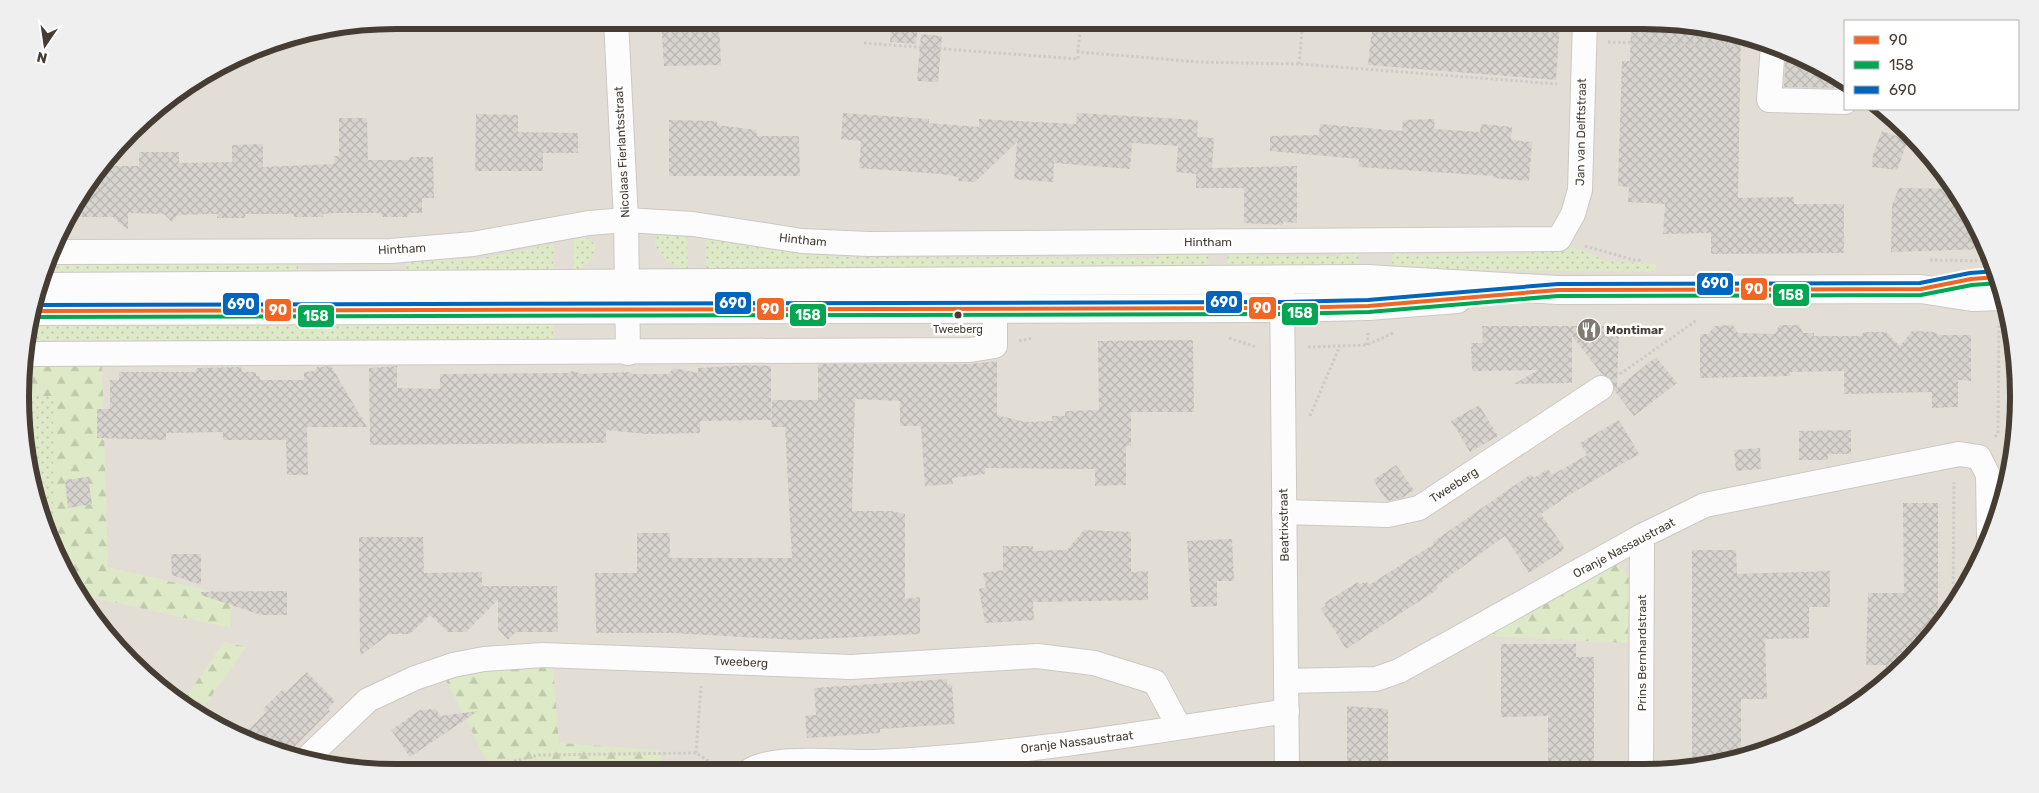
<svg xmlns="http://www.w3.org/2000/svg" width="2039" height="793" viewBox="0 0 2039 793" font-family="Rubik,sans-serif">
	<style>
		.residential { fill: #e3ded5 }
		.grass { fill: url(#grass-dots) }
		.forest { fill: url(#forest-firs) }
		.building { fill: url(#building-cross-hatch) }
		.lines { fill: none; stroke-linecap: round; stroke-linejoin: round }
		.minor-casing { stroke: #ccc8c4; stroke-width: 26 }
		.tertiary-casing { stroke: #ccc8c4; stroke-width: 30 }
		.path { stroke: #cecac6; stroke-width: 3; stroke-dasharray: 2.5 2.5; stroke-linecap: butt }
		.minor { stroke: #fdfcfc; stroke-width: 24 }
		.tertiary { stroke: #fdfcfc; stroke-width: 28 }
		.bus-1-casing { stroke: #fff; stroke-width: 8 }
		.bus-2-casing { stroke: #fff; stroke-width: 8 }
		.bus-3-casing { stroke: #fff; stroke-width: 8 }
		.bus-1 { stroke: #f26522; stroke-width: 4 }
		.bus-2 { stroke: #00a651; stroke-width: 4 }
		.bus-3 { stroke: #0065bd; stroke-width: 4 }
		.bus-dot { fill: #453d34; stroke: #fff; stroke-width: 2 }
		.labels { text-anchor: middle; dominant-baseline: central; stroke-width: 5; stroke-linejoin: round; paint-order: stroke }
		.bus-label { font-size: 11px; fill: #453d34; stroke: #fff }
		.street-label { font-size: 12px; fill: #453d34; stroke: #fff }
		.poi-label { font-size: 12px; font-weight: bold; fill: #453d34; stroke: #fff; text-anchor: start }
		.rim { fill: none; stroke: #453d34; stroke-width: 6 }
		.line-badge { stroke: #fff; stroke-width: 2 }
		.badge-label { font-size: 14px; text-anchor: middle; font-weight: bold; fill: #fff }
	</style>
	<defs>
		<pattern id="grass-dots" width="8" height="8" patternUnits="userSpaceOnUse" patternTransform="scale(1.25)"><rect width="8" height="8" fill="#dee9c8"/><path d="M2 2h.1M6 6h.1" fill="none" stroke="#c0c9ac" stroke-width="1.8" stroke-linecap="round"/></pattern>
		<pattern id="forest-firs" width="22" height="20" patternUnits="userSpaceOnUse" patternTransform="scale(1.25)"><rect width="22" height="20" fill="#dee9c8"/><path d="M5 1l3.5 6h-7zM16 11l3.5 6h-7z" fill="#c0c9ac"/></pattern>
		<pattern id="building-cross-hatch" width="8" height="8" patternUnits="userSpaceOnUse" patternTransform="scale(1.25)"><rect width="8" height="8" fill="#d7d3cf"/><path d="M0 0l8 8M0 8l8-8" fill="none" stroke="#bab6b2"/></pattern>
	</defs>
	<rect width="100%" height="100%" fill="#efece8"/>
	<!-- residential -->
	<path class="residential" d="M 396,20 L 1642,20 L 1740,33 L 1809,59 L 1845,81 L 1845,109 L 1883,109 L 1926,148 L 1969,209 L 1999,276 L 2016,348 L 2018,421 L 2006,494 L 1968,585 L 1891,679 L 1809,734 L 1692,770 L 397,773 L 299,760 L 230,734 L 168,695 L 83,605 L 49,540 L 27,470 L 23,347 L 40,275 L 70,209 L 148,113 L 209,70 L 275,40 Z"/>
	<!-- grass -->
	<g class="grass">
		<path d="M 661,233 L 687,234 L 688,271 C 673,266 663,260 655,246 L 656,238 Z"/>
		<path d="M 582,234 L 595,244 C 597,260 586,265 573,272 L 574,236 Z"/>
		<path d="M 705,236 L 794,253 L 842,257 L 1156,258 L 1160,252 L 1208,252 L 1209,269 L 706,271 Z"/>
		<path d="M 554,244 L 553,274 L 406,275 L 405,262 L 483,258 Z"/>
		<path d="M 1533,246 L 1559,246 L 1581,249 L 1605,261 L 1656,264 L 1656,272 L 1392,269 L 1392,250 L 1399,249 L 1405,255 L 1525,254 Z"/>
		<path d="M 1350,249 L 1358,253 L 1359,269 L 1228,269 L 1227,251 L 1249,251 L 1259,256 L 1342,256 L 1343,252 Z"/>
		<path d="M 298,261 L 298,269 L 323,271 L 323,277 L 40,275 L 44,266 Z"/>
		<path d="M 553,321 L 553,341 L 25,340 L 29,323 Z"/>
		<path d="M 25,396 L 53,396 L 53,548 L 27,470 Z"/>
	</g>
	<!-- forest -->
	<g class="forest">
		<path d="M 24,364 L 102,365 L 108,567 L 232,596 L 230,628 L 77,594 L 53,548 L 53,396 L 25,396 Z"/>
		<path d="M 1613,563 L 1622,567 L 1629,578 L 1628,643 L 1487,636 Z"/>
		<path d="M 224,642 L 246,647 L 198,715 L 181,704 Z"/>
		<path d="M 500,665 L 553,666 L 559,743 L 660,750 L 663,772 L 493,773 L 445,678 Z"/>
	</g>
	<!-- building -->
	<g class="building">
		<path d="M 661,20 L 719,20 L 721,65 L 664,66 Z"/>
		<path d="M 1373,20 L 1560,20 L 1556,80 L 1368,65 Z"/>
		<path d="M 891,21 L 918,23 L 916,44 L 890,42 Z"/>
		<path d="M 1631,24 L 1670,26 L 1670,30 L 1741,33 L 1738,198 L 1794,197 L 1794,204 L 1844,204 L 1844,253 L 1711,254 L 1711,233 L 1663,234 L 1665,204 L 1628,202 L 1629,187 L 1618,186 L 1622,61 L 1630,61 Z"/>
		<path d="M 921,34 L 942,36 L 938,82 L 917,81 Z"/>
		<path d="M 1786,50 L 1809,59 L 1845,81 L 1845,88 L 1784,87 Z"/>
		<path d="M 843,113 L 929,119 L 929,123 L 979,127 L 979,119 L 1076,124 L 1077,113 L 1198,120 L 1197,137 L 1214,138 L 1212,168 L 1297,166 L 1297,223 L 1284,222 L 1282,225 L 1244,223 L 1244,188 L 1196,188 L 1196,174 L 1176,172 L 1178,146 L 1132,143 L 1130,169 L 1054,163 L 1053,182 L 1014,179 L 1017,142 L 975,182 L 958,181 L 959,177 L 941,174 L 859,168 L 861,141 L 841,139 Z"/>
		<path d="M 476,114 L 518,115 L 518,132 L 578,133 L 578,153 L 543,153 L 543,171 L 475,171 Z"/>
		<path d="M 339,118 L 367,118 L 368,160 L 409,160 L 410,157 L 433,157 L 434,198 L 422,198 L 422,213 L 410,213 L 407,217 L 383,217 L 380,213 L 335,213 L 323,214 L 323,217 L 294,217 L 294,214 L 245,214 L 246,218 L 217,218 L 217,214 L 177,215 L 172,222 L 164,214 L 128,213 L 128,230 L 113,217 L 67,217 L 70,208 L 105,166 L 139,166 L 139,152 L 179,152 L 179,163 L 232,162 L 232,145 L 263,144 L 263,167 L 334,164 L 334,156 L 339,156 Z"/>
		<path d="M 1435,119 L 1434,129 L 1480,132 L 1481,124 L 1512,127 L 1511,140 L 1532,142 L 1529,181 L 1493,178 L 1494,176 L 1358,167 L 1359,159 L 1270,151 L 1270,136 L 1319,135 L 1320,124 L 1402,131 L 1403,120 Z"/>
		<path d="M 669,120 L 717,121 L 717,125 L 756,130 L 757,136 L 799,136 L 800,176 L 669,176 Z"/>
		<path d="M 1882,131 L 1908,140 L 1897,170 L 1872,167 L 1873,155 Z"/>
		<path d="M 1899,188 L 1955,189 L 1969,208 L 1987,249 L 1891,252 L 1892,205 Z"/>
		<path d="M 1733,325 L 1738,333 L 1775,334 L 1779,325 L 1799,325 L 1803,333 L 1814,333 L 1814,336 L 1861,336 L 1864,332 L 1886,332 L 1900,346 L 1912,331 L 1934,332 L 1938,335 L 1971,335 L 1971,381 L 1958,380 L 1958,407 L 1932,408 L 1932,392 L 1844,394 L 1844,371 L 1790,372 L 1790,376 L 1700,378 L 1700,334 L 1708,334 L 1715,326 Z"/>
		<path d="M 1482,326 L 1619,326 L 1617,388 L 1656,357 L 1677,383 L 1634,416 L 1614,390 L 1612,380 L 1602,374 L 1572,336 L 1572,383 L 1514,384 L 1538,370 L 1472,371 L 1471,343 L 1483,343 Z"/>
		<path d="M 1193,340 L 1194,412 L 1131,412 L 1131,446 L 1126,446 L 1126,485 L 1095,486 L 1095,469 L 985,468 L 985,474 L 952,478 L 953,484 L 925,486 L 921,426 L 900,426 L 900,401 L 855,399 L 852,511 L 891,511 L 905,514 L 905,599 L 920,597 L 920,634 L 797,640 L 673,633 L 596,633 L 595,573 L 637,573 L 637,533 L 670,533 L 670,558 L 792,558 L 785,427 L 771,427 L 772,400 L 818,400 L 818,364 L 970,364 L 997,361 L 997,415 L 1025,422 L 1052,421 L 1052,416 L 1065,416 L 1065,411 L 1099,410 L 1098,341 Z"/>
		<path d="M 748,365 L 771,366 L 771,420 L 700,421 L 700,433 L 646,434 L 606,430 L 606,443 L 370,445 L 369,368 L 397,366 L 397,388 L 440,389 L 440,374 L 569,373 L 572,371 L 583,374 L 630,372 L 633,374 L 668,374 L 674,368 L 698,373 L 698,368 Z"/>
		<path d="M 331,366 L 367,427 L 307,427 L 308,475 L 287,475 L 286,440 L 223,440 L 223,432 L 166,433 L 166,440 L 97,438 L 97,409 L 110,409 L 110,380 L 119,380 L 119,372 L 195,372 L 197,368 L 241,367 L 242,372 L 256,372 L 256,376 L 260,376 L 260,380 L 304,380 L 304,372 L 315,371 L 317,367 Z"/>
		<path d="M 1479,405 L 1498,436 L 1470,452 L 1451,421 Z"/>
		<path d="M 1619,420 L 1639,454 L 1569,495 L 1541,514 L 1565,549 L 1529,573 L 1505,536 L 1436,586 L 1438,589 L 1346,649 L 1321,609 L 1326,605 L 1324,603 L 1358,582 L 1359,584 L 1367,582 L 1369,585 L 1434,544 L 1433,542 L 1531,474 L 1534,478 L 1548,469 L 1552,475 L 1587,455 L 1580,443 Z"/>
		<path d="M 1851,430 L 1851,454 L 1828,454 L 1828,460 L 1799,460 L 1799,431 Z"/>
		<path d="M 1760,448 L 1761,469 L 1736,471 L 1734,450 Z"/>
		<path d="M 1396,465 L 1414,490 L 1402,498 L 1387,501 L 1373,480 Z"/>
		<path d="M 88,477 L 92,504 L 68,508 L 65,480 Z"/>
		<path d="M 1903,503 L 1938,503 L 1938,622 L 1886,683 L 1886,665 L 1866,665 L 1868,593 L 1904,593 Z"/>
		<path d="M 1084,530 L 1131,532 L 1131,572 L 1148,571 L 1148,600 L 1033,602 L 1034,620 L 985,623 L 979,589 L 986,587 L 983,573 L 1003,570 L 1003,546 L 1033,546 L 1033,551 L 1067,550 Z"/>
		<path d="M 359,537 L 423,537 L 424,573 L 482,572 L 482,586 L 557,586 L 558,632 L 516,632 L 508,640 L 498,629 L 498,600 L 466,632 L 448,632 L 430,615 L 410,634 L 389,634 L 360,656 Z"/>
		<path d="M 1232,539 L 1234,581 L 1217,581 L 1217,606 L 1191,607 L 1187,541 Z"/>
		<path d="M 1692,550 L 1736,550 L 1737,574 L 1830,571 L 1830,607 L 1809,607 L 1809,638 L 1765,639 L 1767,699 L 1741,699 L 1741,755 L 1716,762 L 1716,756 L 1692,757 Z"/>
		<path d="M 171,554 L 201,554 L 201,585 L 172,575 Z"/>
		<path d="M 287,591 L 287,615 L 261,615 L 201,595 L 201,592 Z"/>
		<path d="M 1501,644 L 1576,644 L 1576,657 L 1594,657 L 1594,770 L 1548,770 L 1548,716 L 1501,717 Z"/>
		<path d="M 307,672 L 335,701 L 328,709 L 330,711 L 286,755 L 241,738 L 266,712 L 263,709 L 283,689 L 286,692 Z"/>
		<path d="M 947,679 L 947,684 L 952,685 L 955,724 L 880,729 L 880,733 L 807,738 L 805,716 L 816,715 L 814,688 Z"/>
		<path d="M 1347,706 L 1388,709 L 1388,770 L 1347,771 Z"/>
		<path d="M 436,709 L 440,716 L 478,711 L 410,757 L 391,730 L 420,710 Z"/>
	</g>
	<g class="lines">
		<!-- minor casing -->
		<g class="minor-casing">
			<g id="minor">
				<path d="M 616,20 L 626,220 L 628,353"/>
				<path d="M 1773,45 L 1769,100 L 1845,102"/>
				<path d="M 51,252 L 391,251 L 473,244 L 589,223 L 626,220 L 693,224 L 802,241 L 868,244 L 1559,239 L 1573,214 L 1580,190 L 1585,20"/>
				<path d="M 1282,289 L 1287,771"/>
				<path d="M 23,354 L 970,350 L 995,346 L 995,308"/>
				<path d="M 1284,512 L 1388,515 L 1419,508 L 1601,388"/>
				<path d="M 1286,681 L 1376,679 L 1399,671 L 1642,536 L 1705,505 L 1959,454 L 1979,457 L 1988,475 L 1989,536"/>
				<path d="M 304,761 L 368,700 L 415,678 L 453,665 L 484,659 L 543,655 L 851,667 L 1037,656 L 1094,663 L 1155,682 L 1179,727"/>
				<path d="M 1641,770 L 1642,536"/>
				<path d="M 748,772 C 769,754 845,763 874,762 C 1013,756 1150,732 1287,711"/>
			</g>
		</g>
		<!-- tertiary casing -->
		<g class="tertiary-casing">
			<g id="tertiary">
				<path d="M 37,287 L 1367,279 L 1558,290 L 1921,289 L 1972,297 L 2004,296"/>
				<path d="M 32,311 L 1282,308 L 1368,306 L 1457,299"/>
			</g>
		</g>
		<!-- path -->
		<g class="path">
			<path d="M 1608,42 L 1747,46"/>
			<path d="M 864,43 L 1078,59 L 1078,52 L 1199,62 L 1299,64 L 1557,84"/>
			<path d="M 1078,52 L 1081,20"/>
			<path d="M 1299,64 L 1303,20"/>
			<path d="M 1585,246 L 1634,260 L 1642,260"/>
			<path d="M 1930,260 L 1992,261"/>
			<path d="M 1229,338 L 1256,347"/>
			<path d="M 1019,341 L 1033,338"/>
			<path d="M 1367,345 L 1368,333"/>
			<path d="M 1308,347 L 1367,345 L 1393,333"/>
			<path d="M 1620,374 L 1697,320"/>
			<path d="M 1310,416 L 1339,348"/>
			<path d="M 1995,437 L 1998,433 L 1999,324"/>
			<path d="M 1953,604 L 1954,482"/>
			<path d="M 696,753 L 701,686"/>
			<path d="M 505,773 L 514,761 L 539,755 L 696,753 L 723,770"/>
		</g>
		<!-- minor -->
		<use href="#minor" class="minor"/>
		<!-- tertiary -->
		<use href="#tertiary" class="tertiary"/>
		<!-- bus-1 casing -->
		<g class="bus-1-casing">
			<path id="bus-1" d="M 32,311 L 1282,308 L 1368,306 L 1558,290 L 1921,289 L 1971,279 L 1999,277"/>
		</g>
		<!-- bus-2 casing -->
		<g class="bus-2-casing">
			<path id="bus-2" d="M 32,317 L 1282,314 L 1369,312 L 1558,296 L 1921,295 L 1972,285 L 1999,283"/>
		</g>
		<!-- bus-3 casing -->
		<g class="bus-3-casing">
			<path id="bus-3" d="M 33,305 L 1282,302 L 1368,300 L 1558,284 L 1920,283 L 1970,273 L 1997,271"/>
		</g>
		<!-- bus-1 -->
		<use href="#bus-1" class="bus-1"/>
		<!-- bus-2 -->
		<use href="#bus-2" class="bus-2"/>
		<!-- bus-3 -->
		<use href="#bus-3" class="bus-3"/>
	</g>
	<!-- icons -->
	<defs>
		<g id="restaurant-disc" transform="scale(1.25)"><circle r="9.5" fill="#807a73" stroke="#fff"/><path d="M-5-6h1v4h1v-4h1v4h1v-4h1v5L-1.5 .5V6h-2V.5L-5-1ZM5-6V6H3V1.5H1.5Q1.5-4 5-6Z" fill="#fff"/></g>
	</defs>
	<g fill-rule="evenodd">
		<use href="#restaurant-disc" x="1589" y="330"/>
	</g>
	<!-- markers -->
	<circle class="bus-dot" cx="958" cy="315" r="4.5"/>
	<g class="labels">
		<!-- bus labels -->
		<g class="bus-label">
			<text x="958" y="329">Tweeberg</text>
		</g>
		<!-- street labels -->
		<g class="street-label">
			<text transform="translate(1581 132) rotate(-89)">Jan van Delftstraat</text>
			<text transform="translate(622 152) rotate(-93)">Nicolaas Fierlantsstraat</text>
			<text transform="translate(803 240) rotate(6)">Hintham</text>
			<text x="1208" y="242">Hintham</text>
			<text transform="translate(402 249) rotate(-3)">Hintham</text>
			<text transform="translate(1454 485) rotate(-33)">Tweeberg</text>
			<text transform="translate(1284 525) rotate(-91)">Beatrixstraat</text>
			<text transform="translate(1624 548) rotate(-28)">Oranje Nassaustraat</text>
			<text transform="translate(1642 653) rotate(-90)">Prins Bernhardstraat</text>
			<text transform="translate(741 662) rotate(3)">Tweeberg</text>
			<text transform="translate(1077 742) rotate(-7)">Oranje Nassaustraat</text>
		</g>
		<!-- poi labels -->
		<g class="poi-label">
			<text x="1606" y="330">Montimar</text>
		</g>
	</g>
	<!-- crop -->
	<path d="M0 0H2039V793H0ZM396 29H1643A367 367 0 0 1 2010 396V397A367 367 0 0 1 1643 764H396A367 367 0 0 1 29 397V396A367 367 0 0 1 396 29Z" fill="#f0efef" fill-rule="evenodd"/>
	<path class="rim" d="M396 29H1643A367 367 0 0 1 2010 396V397A367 367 0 0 1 1643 764H396A367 367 0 0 1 29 397V396A367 367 0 0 1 396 29Z"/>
	<g class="line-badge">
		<rect x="1696" y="272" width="38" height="24" rx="5" fill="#0065bd"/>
		<rect x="1740" y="277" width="28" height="24" rx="5" fill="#f26522"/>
		<rect x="1772" y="283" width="38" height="24" rx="5" fill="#00a651"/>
		<rect x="1205" y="290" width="38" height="24" rx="5" fill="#0065bd"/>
		<rect x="714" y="291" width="38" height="24" rx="5" fill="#0065bd"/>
		<rect x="222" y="292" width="38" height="24" rx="5" fill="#0065bd"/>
		<rect x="1248" y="296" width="29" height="24" rx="5" fill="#f26522"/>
		<rect x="756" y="297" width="29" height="24" rx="5" fill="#f26522"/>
		<rect x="264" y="298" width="28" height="24" rx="5" fill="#f26522"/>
		<rect x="1281" y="302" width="38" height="24" rx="5" fill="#00a651"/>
		<rect x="789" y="303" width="38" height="24" rx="5" fill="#00a651"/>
		<rect x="297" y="304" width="38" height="24" rx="5" fill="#00a651"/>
	</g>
	<g class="badge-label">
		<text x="1715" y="288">690</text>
		<text x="1754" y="294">90</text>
		<text x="1791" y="300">158</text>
		<text x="1224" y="307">690</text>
		<text x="733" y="308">690</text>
		<text x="241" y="309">690</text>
		<text x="1262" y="313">90</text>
		<text x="770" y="314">90</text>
		<text x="278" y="315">90</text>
		<text x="1300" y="318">158</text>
		<text x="808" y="320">158</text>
		<text x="316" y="321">158</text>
	</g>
	<!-- legend -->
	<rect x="1844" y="20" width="175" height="90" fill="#ffffff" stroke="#b5b1ae"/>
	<rect x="1854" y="36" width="25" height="8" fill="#f26522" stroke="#b5b1ae"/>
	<text x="1889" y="45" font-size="15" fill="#453d34">90</text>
	<rect x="1854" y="61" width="25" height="8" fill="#00a651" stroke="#b5b1ae"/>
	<text x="1889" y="70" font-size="15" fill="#453d34">158</text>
	<rect x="1854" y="86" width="25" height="8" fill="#0065bd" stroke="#b5b1ae"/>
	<text x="1889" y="95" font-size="15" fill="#453d34">690</text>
	<!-- north arrow -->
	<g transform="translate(45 45) rotate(193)" stroke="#ffffff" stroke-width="4" paint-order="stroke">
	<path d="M0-4L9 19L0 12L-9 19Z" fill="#453d34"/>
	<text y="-8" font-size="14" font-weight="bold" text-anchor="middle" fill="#453d34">N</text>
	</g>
</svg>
